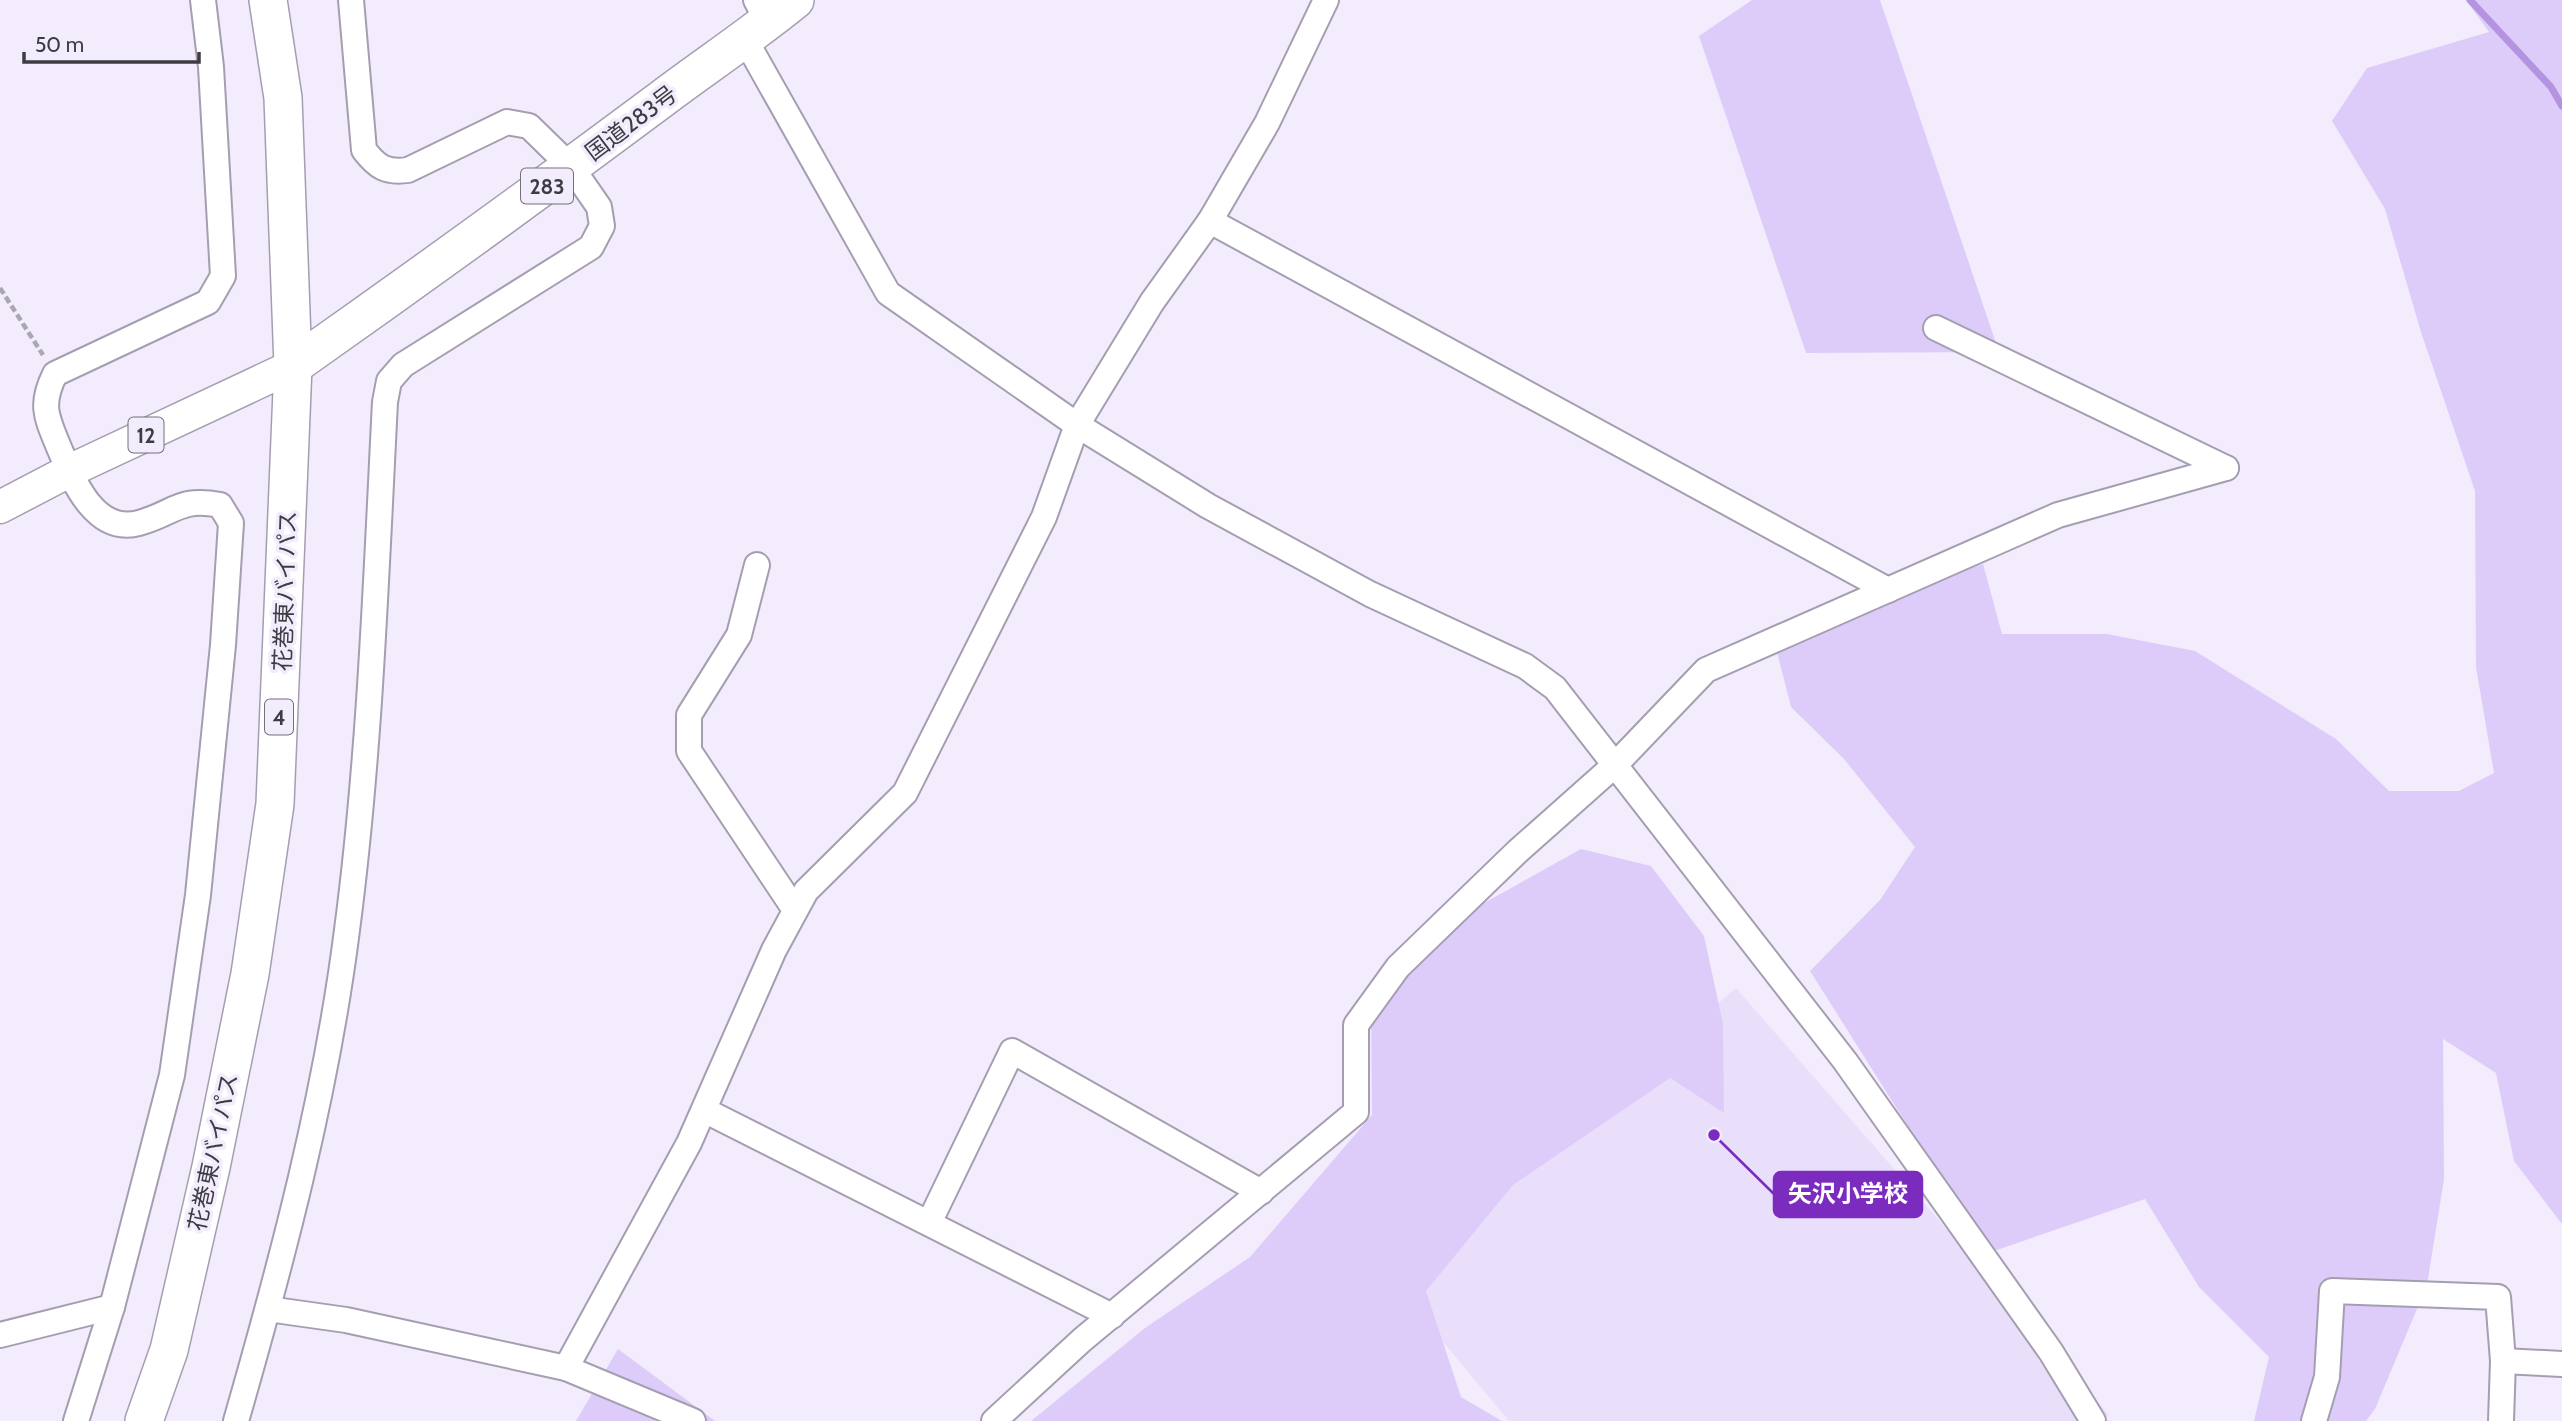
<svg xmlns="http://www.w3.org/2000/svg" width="2562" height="1421" viewBox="0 0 2562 1421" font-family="Cabin,'Noto Sans JP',sans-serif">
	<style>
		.built { fill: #e9dffa }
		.green { fill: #ddccf9 }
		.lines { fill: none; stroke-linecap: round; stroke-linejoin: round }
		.stream { stroke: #b494e1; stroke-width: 7 }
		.minor-casing { stroke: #a59eb1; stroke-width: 28 }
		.major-casing { stroke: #a59eb1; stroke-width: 35 }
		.highway-casing { stroke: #a59eb1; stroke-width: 40 }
		.path { stroke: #aaa6b2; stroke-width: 4.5; stroke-dasharray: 7 3.5; stroke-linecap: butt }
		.minor { stroke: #fff; stroke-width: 24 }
		.major { stroke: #fff; stroke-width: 32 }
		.highway { stroke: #fff; stroke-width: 37 }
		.labels { text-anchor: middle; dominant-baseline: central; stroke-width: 7; stroke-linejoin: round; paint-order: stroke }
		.shield { fill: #f2ecfc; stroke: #74707a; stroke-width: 2 }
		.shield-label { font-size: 21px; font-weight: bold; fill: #3e3b43 }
		.street-label { font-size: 23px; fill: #3e3b43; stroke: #f2ecfc }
		.leader { fill: none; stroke: #7b2cbf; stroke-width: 2.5 }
		.callout-dot { fill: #7b2cbf; stroke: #f2ecfc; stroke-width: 2.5 }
		.callout { fill: #7b2cbf; stroke: #7b2cbf; stroke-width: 2.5 }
		.callout-label { font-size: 24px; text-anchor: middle; font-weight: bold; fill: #fff }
	</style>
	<rect width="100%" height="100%" fill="#f2ecfc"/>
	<!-- built -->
	<path class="built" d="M 1736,988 L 2109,1415 L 2101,1421 L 1509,1421 L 1393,1282 Z"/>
	<!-- green -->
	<g class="green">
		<path d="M 1752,0 L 1880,0 L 1999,352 L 1806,353 L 1699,36 Z"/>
		<path d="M 2466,0 L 2562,0 L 2562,1224 L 2514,1161 L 2496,1073 L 2443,1039 L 2444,1179 L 2427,1285 L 2375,1409 L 2366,1421 L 2254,1421 L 2269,1357 L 2199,1287 L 2145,1199 L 1988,1253 L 1810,971 L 1880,900 L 1915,847 L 1844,759 L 1791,707 L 1773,636 L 1983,564 L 2002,634 L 2107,634 L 2195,651 L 2336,739 L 2389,791 L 2459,791 L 2494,773 L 2476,667 L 2475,491 L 2421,332 L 2385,209 L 2332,121 L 2367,68 L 2489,32 Z"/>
		<path d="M 1581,849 L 1651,866 L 1704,936 L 1723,1024 L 1724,1113 L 1670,1078 L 1513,1185 L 1426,1291 L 1461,1397 L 1502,1421 L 1031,1421 L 1145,1328 L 1250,1257 L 1372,1115 L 1371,1009 L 1389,956 Z"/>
		<path d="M 618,1349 L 715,1421 L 576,1421 Z"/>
	</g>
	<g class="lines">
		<!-- stream -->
		<path class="stream" d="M 2470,0 L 2551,87 L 2562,106"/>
		<!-- minor casing -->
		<g class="minor-casing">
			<g id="minor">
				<path d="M 756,0 L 768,22"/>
				<path d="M 746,41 L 888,293 L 1077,425 L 1208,506 L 1370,594 L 1525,666 L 1555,688 L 1845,1061 L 2051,1352 L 2093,1421"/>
				<path d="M 1210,221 L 1888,590"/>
				<path d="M 1936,328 L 2226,468"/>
				<path d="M 757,565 L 739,635 L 689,715 L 689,751 L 795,910"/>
				<path d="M 704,1110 L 1112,1316"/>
				<path d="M 929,1223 L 1012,1051 L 1261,1192"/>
				<path d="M 268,1309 L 346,1320 L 566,1368 L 693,1421"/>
				<path d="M 0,1335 L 112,1307"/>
				<path d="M 2503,1361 L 2562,1364"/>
				<path d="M 566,1368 L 689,1143 L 774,950 L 806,891 L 905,793 L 1044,517 L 1077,425 L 1152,302 L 1210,221 L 1267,123 L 1326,0"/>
				<path d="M 76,1421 L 112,1307 L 172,1075 L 198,895 L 223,645 L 231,523 L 220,505 C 179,497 175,513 139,523 C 95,535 73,480 60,450 C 47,418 39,406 55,374 L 208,302 L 223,276 L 211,67 L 203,0"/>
				<path d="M 236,1421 C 282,1261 326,1096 347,930 C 370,755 376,578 385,402 L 389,381 L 403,365 L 591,247 L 602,226 L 599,207 L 572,168 L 529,126 L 507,122 L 408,170 C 386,173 377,167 364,150 L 351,0"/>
				<path d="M 994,1421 L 1082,1340 L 1356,1112 L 1356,1025 L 1398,967 L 1518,851 L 1616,764 L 1706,670 L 2058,515 L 2226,468"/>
				<path d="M 2314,1421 L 2327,1377 L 2332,1291 L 2498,1297 L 2503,1361 L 2501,1421"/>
			</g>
		</g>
		<!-- major casing -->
		<g class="major-casing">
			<path id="major" d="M 0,507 L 69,471 L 293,366"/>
		</g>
		<!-- highway casing -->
		<g class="highway-casing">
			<g id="highway">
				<path d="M 293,366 C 418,278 541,189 663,98 C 707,65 752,35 795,0"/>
				<path d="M 144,1421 L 169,1350 L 211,1167 L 250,974 L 275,804 L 293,366 L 283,98 L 268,0"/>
			</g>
		</g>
		<!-- path -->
		<path class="path" d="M 0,288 L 43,355"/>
		<!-- minor -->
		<use href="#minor" class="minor"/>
		<!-- major -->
		<use href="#major" class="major"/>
		<!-- highway -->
		<use href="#highway" class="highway"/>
	</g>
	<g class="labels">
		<!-- shield labels -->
		<g class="shield">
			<rect x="521" y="168.5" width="52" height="35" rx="5"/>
			<rect x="128.5" y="417.5" width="35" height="35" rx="5"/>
			<rect x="265" y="699.5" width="28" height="35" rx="5"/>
		</g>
		<g class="shield-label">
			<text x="547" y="186">283</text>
			<text x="146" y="435">12</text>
			<text x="279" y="717">4</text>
		</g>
		<!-- street labels -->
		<g class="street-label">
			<text transform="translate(631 123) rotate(-37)">国道283号</text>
			<text transform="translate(285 591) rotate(-88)">花巻東バイパス</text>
			<text transform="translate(213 1152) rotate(-78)">花巻東バイパス</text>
		</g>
	</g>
	<!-- callouts -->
	<path class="leader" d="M1714 1135L1774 1194"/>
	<circle class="callout-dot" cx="1714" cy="1135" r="7"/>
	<rect class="callout" x="1774" y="1172" width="148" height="45" rx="7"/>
	<g class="callout-label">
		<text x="1848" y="1202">矢沢小学校</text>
	</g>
	<!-- scale -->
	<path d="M24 52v10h175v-10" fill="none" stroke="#3e3b43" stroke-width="3.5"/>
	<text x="35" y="52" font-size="21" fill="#3e3b43" stroke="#f2ecfc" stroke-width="5" paint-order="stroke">50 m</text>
</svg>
